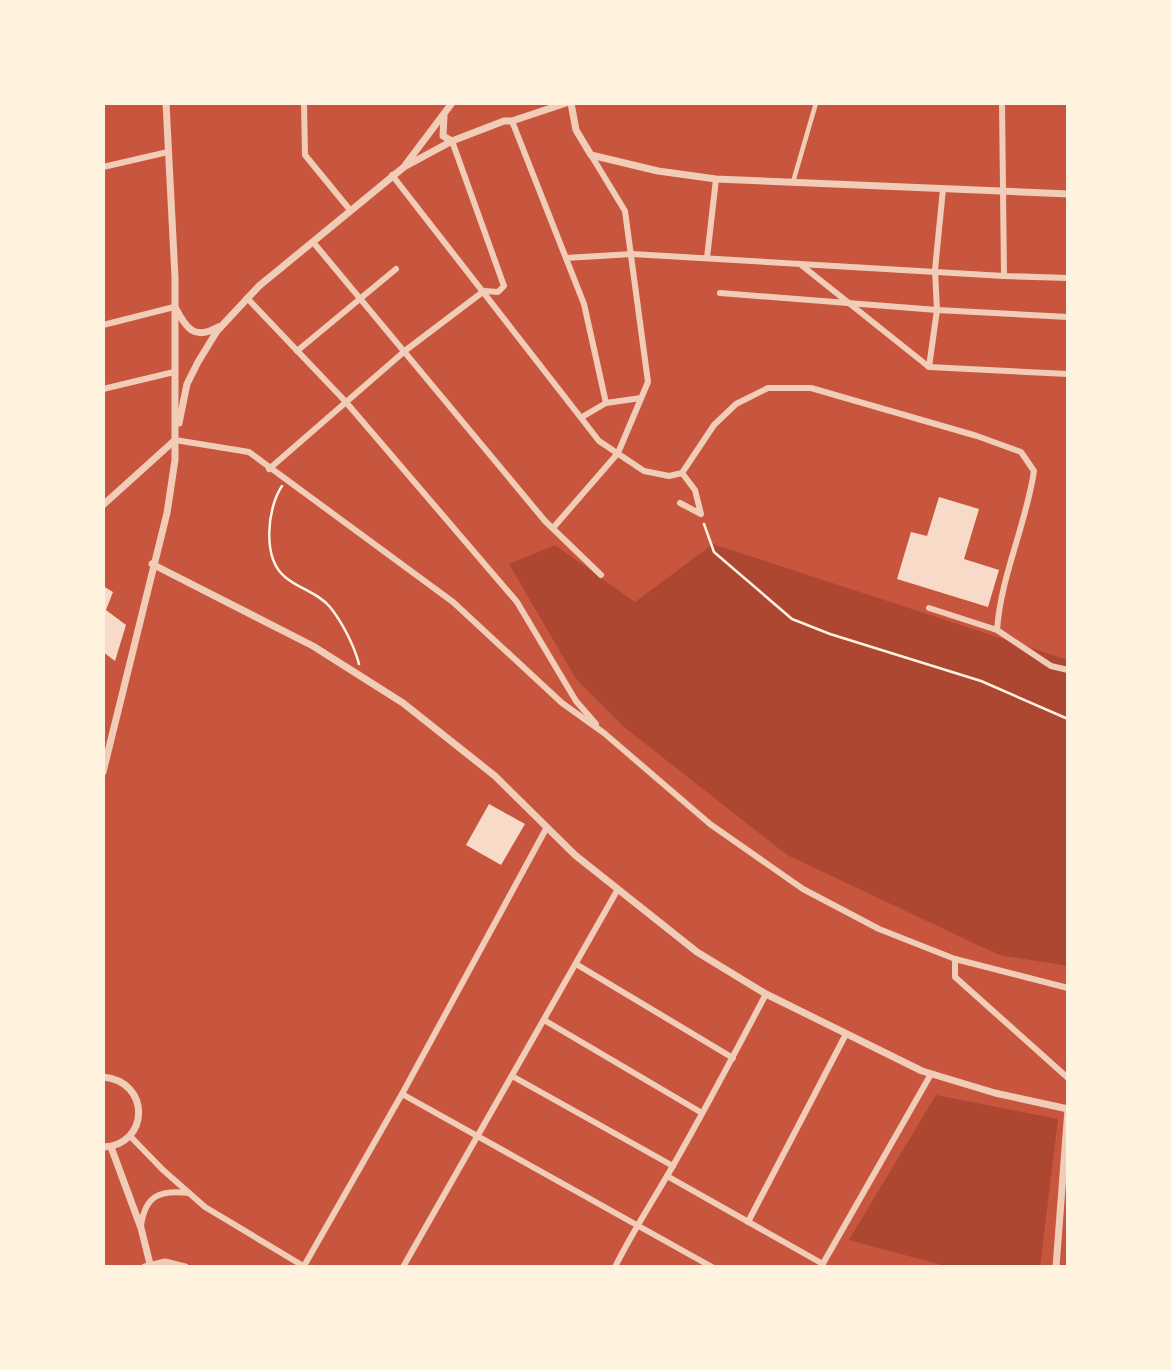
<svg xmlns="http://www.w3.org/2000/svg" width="1171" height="1370" viewBox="0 0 1171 1370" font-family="'IBM Plex Sans',sans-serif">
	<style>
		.green { fill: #ae4732 }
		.building { fill: #f7dbc8 }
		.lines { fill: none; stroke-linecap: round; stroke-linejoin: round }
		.path { stroke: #fff3e0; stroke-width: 2.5 }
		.pedestrian { stroke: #f1ccb7; stroke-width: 4.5 }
		.minor { stroke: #f1ccb7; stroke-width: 6 }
		.tertiary { stroke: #f1ccb7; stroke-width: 7 }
	</style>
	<rect width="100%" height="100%" fill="#c8553d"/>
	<!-- green -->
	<g class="green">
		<path d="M 713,544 L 1068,660 L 1068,966 L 999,955 L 787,855 L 624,727 L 576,679 L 509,564 L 555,545 L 635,602 Z"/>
		<path d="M 936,1095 L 1058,1119 L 1040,1267 L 949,1267 L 849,1240 Z"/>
	</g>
	<!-- building -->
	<g class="building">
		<path d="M 939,497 L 979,509 L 964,559 L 999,570 L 988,607 L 897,579 L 911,532 L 927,536 Z"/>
		<path d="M 103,586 L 113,592 L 106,610 L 126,625 L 115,661 L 103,652 Z"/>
		<path d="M 489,804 L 525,824 L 501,865 L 466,845 Z"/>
	</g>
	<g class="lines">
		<!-- path -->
		<g class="path">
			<path d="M 282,486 C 267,508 262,558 285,577 C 299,589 317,592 330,607 C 342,622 354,645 359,664"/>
			<path d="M 704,524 L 714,552 L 792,619 L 830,634 L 981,681 L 1068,719"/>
		</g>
		<!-- pedestrian -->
		<path class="pedestrian" d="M 793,182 L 816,103"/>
		<!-- minor -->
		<g class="minor">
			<path d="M 304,103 L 305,155 L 350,210"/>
			<path d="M 1002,103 L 1004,276"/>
			<path d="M 512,121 L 584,304 L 606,403"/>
			<path d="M 452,141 L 504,286 L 498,292 L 484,291"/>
			<path d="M 103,167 L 168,152"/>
			<path d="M 392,175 L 599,441 L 644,471 L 669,476 L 682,473 L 714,425 L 736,404 L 768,388 L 811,388 L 977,436 L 1021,452 L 1034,471 C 1026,525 1001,575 997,630 L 929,608"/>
			<path d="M 313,242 L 545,521 L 601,575"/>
			<path d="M 566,258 L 632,254 L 1004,276 L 1068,278"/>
			<path d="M 707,258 L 716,179"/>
			<path d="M 800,264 L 929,367 L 1068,374"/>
			<path d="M 720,293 L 937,310 L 1068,317"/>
			<path d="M 247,298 L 345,401 L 517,602 L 576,701 L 596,724"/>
			<path d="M 103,325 L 174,307"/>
			<path d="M 297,351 L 396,269"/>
			<path d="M 929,367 L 937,310 L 935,270 L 943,189"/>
			<path d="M 103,389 L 174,372"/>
			<path d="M 582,417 L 606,403 L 641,398"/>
			<path d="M 175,440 L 249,452 L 453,602 L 562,703 L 604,733 L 710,824 L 803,889 L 879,929 L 955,959 L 1068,988"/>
			<path d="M 269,469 L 406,350 L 484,291"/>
			<path d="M 680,503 L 701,514 L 695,490 L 682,473"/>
			<path d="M 553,528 L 618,453 L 648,382 L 625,211 L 591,155"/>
			<path d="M 997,630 L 1051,666 L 1068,670"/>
			<path d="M 955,959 L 955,977 L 1068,1078"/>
			<path d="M 576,964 L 733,1058"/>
			<path d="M 544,1020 L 702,1113"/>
			<path d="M 512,1076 L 673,1166"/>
			<path d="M 402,1094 L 712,1267"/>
			<path d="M 130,1136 L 163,1170 L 205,1207 L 305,1267"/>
			<path d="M 667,1176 L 823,1264"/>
			<path d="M 748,1222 L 846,1034"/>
			<path d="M 141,1226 C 145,1195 160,1190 189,1193"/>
			<path d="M 304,1266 L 402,1094 L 547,827"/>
			<path d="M 403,1267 L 618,889"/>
			<path d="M 615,1267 C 633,1231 654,1199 674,1164 C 706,1108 736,1051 766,994"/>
			<path d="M 821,1267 L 931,1074"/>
		</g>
		<!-- tertiary -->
		<g class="tertiary">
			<path d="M 571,103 L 576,130 L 591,155 L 658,171 L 716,179 L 1068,194"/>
			<path d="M 444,116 L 443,136 L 452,141"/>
			<path d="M 406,164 L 452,103"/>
			<path d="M 175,307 C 186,328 194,341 218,327"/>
			<path d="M 179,423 L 187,384 L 198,362 L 217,331 L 259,286 L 404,167 L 452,141 L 504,121 L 512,121 L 566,103"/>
			<path d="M 103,505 L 175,440"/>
			<path d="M 152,564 L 313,646 L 403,703 L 495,776 L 575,855 L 697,952 L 766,994 L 922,1071 L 995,1093 L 1068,1109 L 1056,1267"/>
			<path d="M 103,772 L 167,513 L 175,460 L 175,277 L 166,103"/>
			<path d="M 103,1077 C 151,1081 150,1145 103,1147"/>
			<path d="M 111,1147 L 141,1228 L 150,1264"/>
			<path d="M 145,1267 L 165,1262 L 185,1267"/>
		</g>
	</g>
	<!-- border -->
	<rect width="1171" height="1370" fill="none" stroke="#fff3e0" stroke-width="210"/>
</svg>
